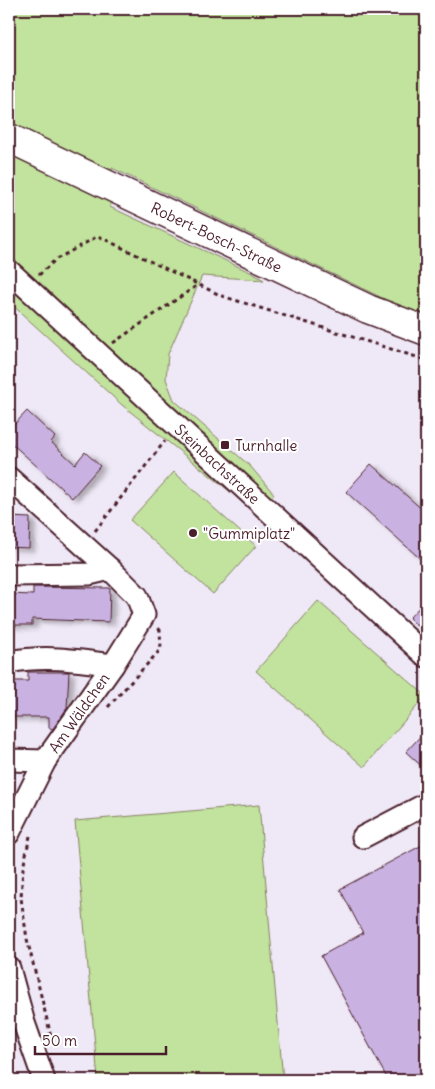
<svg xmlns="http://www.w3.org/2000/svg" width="435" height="1089" viewBox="0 0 435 1089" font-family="Delius,sans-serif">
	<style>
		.green { fill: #c1e39d; stroke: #868164 }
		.building { fill: #c9b2e2; stroke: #4a1f2b; filter: url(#shadow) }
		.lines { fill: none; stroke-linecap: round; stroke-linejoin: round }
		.minor-casing { stroke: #4a1f2b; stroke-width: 25 }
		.major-casing { stroke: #4a1f2b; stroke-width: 31 }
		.path { stroke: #4a1f2b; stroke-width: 3; stroke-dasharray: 4 4; stroke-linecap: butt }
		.minor { stroke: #fff; stroke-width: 21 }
		.major { stroke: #fff; stroke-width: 28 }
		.poi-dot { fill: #4a1f2b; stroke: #fff; stroke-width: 2 }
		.labels { text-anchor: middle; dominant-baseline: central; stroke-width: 4; stroke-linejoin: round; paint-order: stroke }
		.street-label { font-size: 15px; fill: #4a1f2b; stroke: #fff }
		.poi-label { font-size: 15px; fill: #4a1f2b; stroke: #fff; text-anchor: start }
	</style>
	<defs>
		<filter id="shadow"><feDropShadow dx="5.5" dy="3" stdDeviation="2.5" flood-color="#0004"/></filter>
	</defs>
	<rect width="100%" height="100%" fill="#efe8f6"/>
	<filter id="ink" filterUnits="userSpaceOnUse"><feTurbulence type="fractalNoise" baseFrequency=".02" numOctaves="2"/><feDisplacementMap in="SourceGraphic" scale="10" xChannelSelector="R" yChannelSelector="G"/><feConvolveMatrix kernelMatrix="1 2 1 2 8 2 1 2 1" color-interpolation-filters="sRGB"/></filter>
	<g filter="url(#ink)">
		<!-- green -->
		<g class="green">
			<path d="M 9,9 L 426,9 L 426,319 L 112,168 L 110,207 L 250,272 L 264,280 L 202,276 L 168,354 L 166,379 L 174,400 L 250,466 L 274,494 L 258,514 L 122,405 L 9,302 Z"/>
			<path d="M 174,472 L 256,546 L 213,594 L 130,520 Z"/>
			<path d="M 318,601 L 426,696 L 364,767 L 256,671 Z"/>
			<path d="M 259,805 L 283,1080 L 98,1080 L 75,821 Z"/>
		</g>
		<!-- building -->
		<g class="building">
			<path d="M 27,411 L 55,437 L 51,442 L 75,464 L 85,452 L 100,466 L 72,498 L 9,441 L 9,430 Z"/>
			<path d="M 371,464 L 426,513 L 426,564 L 346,492 Z"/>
			<path d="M 9,517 L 30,518 L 29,548 L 9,547 Z"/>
			<path d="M 33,587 L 110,588 L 109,622 L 32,619 L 32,625 L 9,625 L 9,594 L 33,595 Z"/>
			<path d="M 426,600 L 426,634 L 409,618 Z"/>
			<path d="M 28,672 L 69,672 L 67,708 L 53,729 L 49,728 L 49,717 L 9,717 L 9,681 L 28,681 Z"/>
			<path d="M 426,730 L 426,770 L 406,752 Z"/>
			<path d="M 426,843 L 426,1074 L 414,1080 L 388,1080 L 321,956 L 363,933 L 340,889 Z"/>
		</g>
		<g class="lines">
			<!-- minor casing -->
			<g class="minor-casing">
				<g id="minor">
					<path id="s1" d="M 9,271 L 426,656"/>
					<path d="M 9,478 L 110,569 L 137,596 L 144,615 L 113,665 L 45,761 L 9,833"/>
					<path d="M 9,575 L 89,574 L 110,569"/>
					<path d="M 9,662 C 45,655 77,660 113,665"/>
					<path d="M 9,760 L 45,761"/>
					<path d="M 363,837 L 426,804"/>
					<path d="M 9,968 L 24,1023 L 44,1080"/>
				</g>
			</g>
			<!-- major casing -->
			<g class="major-casing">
				<g id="major">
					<path id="s2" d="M 9,138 L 368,309 L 426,331"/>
				</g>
			</g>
			<!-- path -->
			<g class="path">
				<path d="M 39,275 L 55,260 L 98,236 L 222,296 L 426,360"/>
				<path d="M 113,343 L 199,284"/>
				<path d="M 95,531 L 165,441"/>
				<path d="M 108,707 L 161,649 L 160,630 L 157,627"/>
				<path d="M 30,836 L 23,868 L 21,898 L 27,939 L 51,1036"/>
			</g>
			<!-- minor -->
			<use href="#minor" class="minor"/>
			<!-- major -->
			<use href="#major" class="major"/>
		</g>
	</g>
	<!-- markers -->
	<g class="poi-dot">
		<rect x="220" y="440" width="10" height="10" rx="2.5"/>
		<circle cx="193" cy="533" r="5"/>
	</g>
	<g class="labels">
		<!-- street labels -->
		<g class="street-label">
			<text stroke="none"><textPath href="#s2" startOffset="230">Robert-Bosch-Straße</textPath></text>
			<text stroke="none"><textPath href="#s1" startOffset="284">Steinbachstraße</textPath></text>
			<text transform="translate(79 713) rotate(-55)">Am Wäldchen</text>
		</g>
		<!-- poi labels -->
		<g class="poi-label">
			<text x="235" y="445">Turnhalle</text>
			<text x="203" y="533">"Gummiplatz"</text>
		</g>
	</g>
	<!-- margin -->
	<rect width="435" height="1089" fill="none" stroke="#fff" stroke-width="30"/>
	<rect x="15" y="15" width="405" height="1059" fill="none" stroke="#4a1f2b" stroke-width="2" filter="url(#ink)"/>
	<!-- scale -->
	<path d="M35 1046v8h131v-8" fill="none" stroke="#4a1f2b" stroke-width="2.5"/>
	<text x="42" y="1046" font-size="15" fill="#4a1f2b" stroke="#ffffff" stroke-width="4" paint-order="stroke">50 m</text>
</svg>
